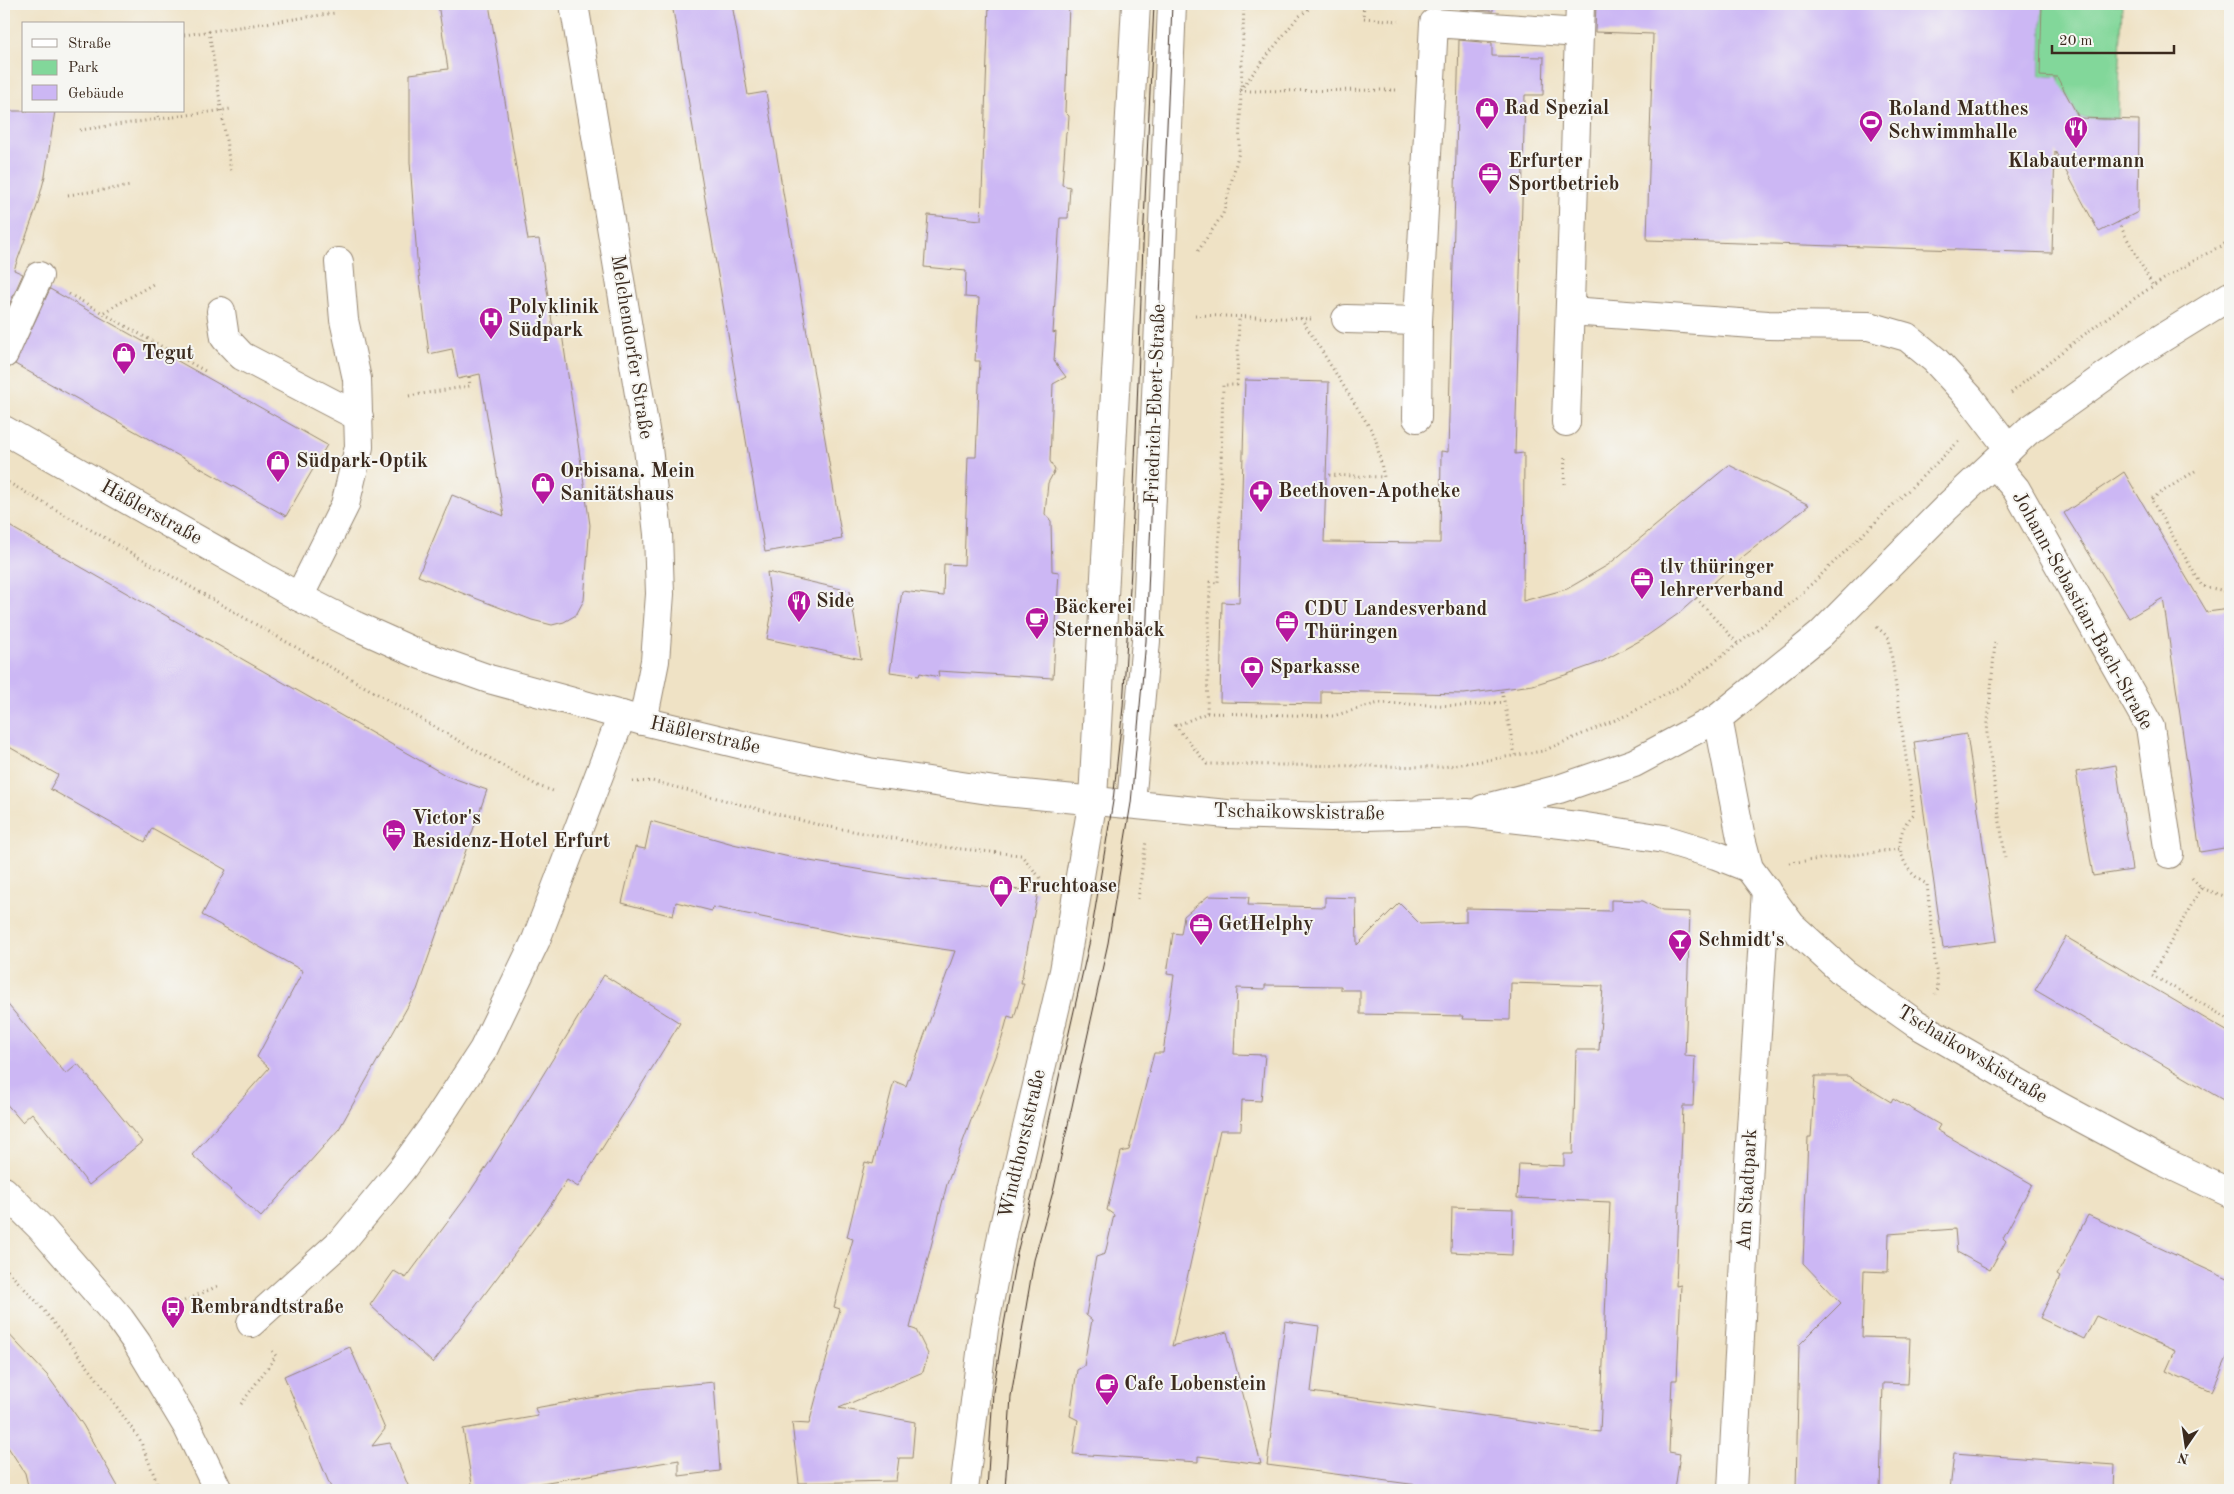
<svg xmlns="http://www.w3.org/2000/svg" width="2234" height="1494" viewBox="0 0 2234 1494" font-family="'Old Standard TT',serif">
	<style>
		.green { fill: #82d79a; stroke: #5e805c }
		.building { fill: #ccb7f4 }
		.lines { fill: none; stroke-linecap: round; stroke-linejoin: round }
		.minor-casing { stroke: #958672; stroke-width: 30 }
		.major-casing { stroke: #958672; stroke-width: 30 }
		.path { stroke: #958672; stroke-width: 3; stroke-dasharray: 1 4; stroke-linecap: butt }
		.minor { stroke: #fff; stroke-width: 28 }
		.major { stroke: #fff; stroke-width: 28 }
		.tram { stroke: #3b2a1e; stroke-width: 1 }
		.labels { text-anchor: middle; dominant-baseline: central; stroke-width: 4; stroke-linejoin: round; paint-order: stroke }
		.poi-label { font-size: 20px; font-weight: bold; fill: #3b2a1e; stroke: #f6f6f2; text-anchor: start }
		.street-label { font-size: 20px; fill: #3b2a1e; stroke: #f6f6f2 }
	</style>
	<rect width="100%" height="100%" fill="#f6f6f2"/>
	<filter id="ink" filterUnits="userSpaceOnUse"><feTurbulence type="fractalNoise" baseFrequency=".02" numOctaves="2"/><feDisplacementMap in="SourceGraphic" scale="10" xChannelSelector="R" yChannelSelector="G"/><feConvolveMatrix kernelMatrix="1 2 1 2 8 2 1 2 1" color-interpolation-filters="sRGB"/></filter>
	<filter id="wash" filterUnits="userSpaceOnUse"><feTurbulence type="fractalNoise" baseFrequency=".0096" numOctaves="4" result="noise"/><feDisplacementMap in="SourceGraphic" scale="20" xChannelSelector="R" yChannelSelector="G"/><feGaussianBlur stdDeviation="1.12" result="paint"/><feColorMatrix in="noise" values="0 0 0 0 0 0 0 0 0 0 0 0 0 0 0 0 0 1.4 0 .05"/><feComposite in="paint" operator="in"/></filter>
	<g filter="url(#wash)">
		<rect width="100%" height="100%" fill="#efe2c5"/>
		<!-- green -->
		<path class="green" d="M 2042,4 L 2122,4 L 2118,119 L 2079,118 L 2065,92 L 2058,92 L 2059,77 L 2040,76 Z"/>
		<g id="blocks">
			<!-- building -->
			<g class="building">
				<path d="M 438,4 L 489,4 L 528,240 L 539,239 L 553,328 L 561,327 L 590,525 L 584,600 L 576,615 L 564,622 L 552,625 L 532,620 L 418,576 L 452,495 L 504,516 L 480,374 L 458,379 L 452,349 L 429,354 L 417,258 L 410,162 L 410,74 L 448,69 Z"/>
				<path d="M 672,4 L 732,4 L 748,95 L 766,92 L 842,539 L 765,552 Z"/>
				<path d="M 989,4 L 1069,4 L 1065,112 L 1069,116 L 1068,130 L 1066,132 L 1062,185 L 1070,187 L 1068,218 L 1060,218 L 1053,333 L 1056,332 L 1054,361 L 1066,377 L 1053,384 L 1050,461 L 1055,470 L 1048,483 L 1045,514 L 1051,521 L 1052,571 L 1059,572 L 1053,678 L 938,671 L 939,677 L 920,673 L 919,676 L 890,672 L 902,591 L 943,596 L 944,564 L 964,565 L 968,457 L 976,457 L 980,361 L 975,361 L 979,298 L 965,297 L 966,271 L 924,267 L 928,215 L 981,220 Z"/>
				<path d="M 1460,4 L 1493,4 L 1493,11 L 1460,9 Z"/>
				<path d="M 1596,4 L 2042,4 L 2040,76 L 2057,77 L 2079,118 L 2139,120 L 2138,212 L 2099,232 L 2055,151 L 2052,253 L 1647,240 L 1653,34 L 1595,32 Z"/>
				<path d="M 1459,40 L 1492,43 L 1492,56 L 1544,57 L 1543,95 L 1525,95 L 1515,454 L 1524,453 L 1523,601 L 1567,589 L 1608,565 L 1729,465 L 1809,505 L 1745,555 L 1678,614 L 1641,640 L 1601,662 L 1565,675 L 1533,685 L 1464,694 L 1321,691 L 1321,704 L 1220,702 L 1222,602 L 1239,603 L 1245,380 L 1329,382 L 1324,542 L 1440,543 L 1441,451 L 1448,452 Z"/>
				<path d="M 4,111 L 55,111 L 45,176 L 37,206 L 14,270 L 23,274 L 4,316 Z"/>
				<path d="M 50,289 L 327,445 L 286,516 L 15,364 Z"/>
				<path d="M 2124,472 L 2207,612 L 2230,609 L 2230,847 L 2200,852 L 2163,598 L 2129,618 L 2064,513 Z"/>
				<path d="M 4,523 L 447,776 L 487,790 L 417,990 L 339,1129 L 261,1217 L 192,1155 L 269,1068 L 257,1057 L 303,971 L 202,915 L 226,870 L 152,828 L 145,842 L 50,789 L 58,775 L 4,744 Z"/>
				<path d="M 767,572 L 850,591 L 861,659 L 767,639 L 772,611 Z"/>
				<path d="M 1967,734 L 1997,941 L 1943,948 L 1914,742 Z"/>
				<path d="M 2116,765 L 2132,870 L 2093,876 L 2076,772 Z"/>
				<path d="M 651,821 L 733,844 L 798,859 L 903,877 L 1038,892 L 1021,983 L 1024,983 L 1014,1018 L 1008,1016 L 1002,1038 L 947,1184 L 910,1328 L 916,1330 L 928,1354 L 923,1372 L 839,1408 L 915,1422 L 912,1458 L 899,1458 L 896,1481 L 799,1483 L 792,1423 L 809,1424 L 840,1309 L 834,1307 L 853,1239 L 847,1237 L 865,1162 L 873,1164 L 894,1081 L 906,1086 L 955,951 L 853,936 L 713,907 L 712,911 L 676,902 L 673,916 L 622,903 L 635,847 L 645,849 Z"/>
				<path d="M 1208,896 L 1249,897 L 1248,905 L 1325,907 L 1325,897 L 1356,898 L 1357,945 L 1399,903 L 1420,924 L 1466,922 L 1466,908 L 1611,911 L 1611,900 L 1643,901 L 1662,911 L 1690,912 L 1685,1056 L 1695,1057 L 1693,1106 L 1683,1106 L 1676,1286 L 1681,1285 L 1677,1380 L 1672,1380 L 1669,1452 L 1680,1454 L 1675,1490 L 1455,1490 L 1267,1465 L 1285,1321 L 1319,1326 L 1311,1392 L 1600,1432 L 1610,1202 L 1517,1198 L 1519,1164 L 1564,1166 L 1564,1154 L 1573,1154 L 1576,1050 L 1599,1050 L 1603,986 L 1511,983 L 1510,1020 L 1462,1019 L 1463,1016 L 1360,1014 L 1360,990 L 1341,990 L 1341,986 L 1265,985 L 1265,989 L 1237,988 L 1234,1054 L 1265,1055 L 1261,1101 L 1242,1100 L 1241,1130 L 1220,1130 L 1172,1346 L 1227,1332 L 1261,1464 L 1198,1456 L 1198,1462 L 1073,1454 L 1078,1420 L 1070,1416 L 1077,1370 L 1084,1366 L 1088,1341 L 1092,1320 L 1086,1315 L 1096,1257 L 1105,1254 L 1109,1237 L 1114,1215 L 1107,1210 L 1121,1152 L 1129,1150 L 1154,1053 L 1163,1053 L 1174,975 L 1167,974 L 1173,933 L 1181,934 L 1184,916 Z"/>
				<path d="M 2066,937 L 2230,1033 L 2230,1104 L 2035,990 Z"/>
				<path d="M 604,975 L 680,1023 L 578,1187 L 567,1180 L 544,1215 L 433,1363 L 370,1305 L 394,1271 L 406,1278 L 467,1196 L 491,1160 Z"/>
				<path d="M 4,1000 L 66,1074 L 78,1064 L 142,1142 L 89,1185 L 32,1113 L 22,1122 L 4,1101 Z"/>
				<path d="M 1815,1076 L 1848,1076 L 1891,1102 L 1893,1098 L 1940,1125 L 1937,1130 L 2032,1184 L 2003,1238 L 2006,1241 L 1990,1270 L 1957,1252 L 1955,1229 L 1889,1234 L 1888,1272 L 1864,1271 L 1862,1337 L 1910,1338 L 1908,1384 L 1883,1383 L 1880,1490 L 1796,1490 L 1799,1345 L 1841,1303 L 1803,1263 L 1808,1137 L 1811,1137 Z"/>
				<path d="M 1452,1207 L 1513,1209 L 1512,1255 L 1451,1252 Z"/>
				<path d="M 2088,1215 L 2230,1280 L 2230,1351 L 2212,1391 L 2166,1371 L 2175,1351 L 2096,1316 L 2084,1339 L 2040,1318 L 2060,1277 L 2057,1275 Z"/>
				<path d="M 4,1329 L 47,1375 L 83,1425 L 120,1490 L 29,1490 L 25,1473 L 4,1441 Z"/>
				<path d="M 350,1347 L 385,1429 L 372,1446 L 390,1443 L 410,1490 L 332,1490 L 284,1376 Z"/>
				<path d="M 714,1382 L 720,1471 L 679,1476 L 679,1460 L 500,1490 L 473,1490 L 463,1429 L 538,1416 L 535,1408 L 640,1389 Z"/>
				<path d="M 1954,1453 L 2115,1465 L 2114,1490 L 1950,1490 Z"/>
			</g>
		</g>
	</g>
	<g filter="url(#ink)">
		<use href="#blocks" fill-opacity="0" stroke="#958672" stroke-width="1"/>
		<g class="lines">
			<!-- minor casing -->
			<g class="minor-casing">
				<g id="minor">
					<path d="M 574,4 L 648,448 L 658,534 L 660,594 L 655,661 L 643,721"/>
					<path d="M 221,311 L 225,338 L 242,356 L 359,417"/>
					<path d="M 1570,311 L 1768,325 L 1869,326 L 1907,337 L 1935,360 L 1970,398 L 2009,449"/>
					<path d="M 1346,319 L 1418,321"/>
					<path d="M 4,354 L 39,276"/>
					<path d="M 1417,418 L 1418,321 L 1434,23 L 1579,33"/>
					<path d="M 1566,422 L 1580,4"/>
					<path d="M 4,430 L 299,597 L 354,625 L 421,655 L 489,679 L 643,721 L 755,748 L 869,772 L 995,791 L 1227,814 L 1331,817 L 1467,813 L 1586,827 L 1664,839 L 1716,855 L 1749,868"/>
					<path d="M 1994,463 L 2016,489 L 2150,727 L 2169,854"/>
					<path d="M 299,597 L 345,505 L 359,447 L 357,379 L 344,320 L 339,262"/>
					<path d="M 1718,718 L 1741,838 L 1749,868 L 1792,926 L 1844,973 L 1915,1023 L 2057,1105 L 2160,1160 L 2230,1193"/>
					<path d="M 1131,803 L 1146,641 L 1172,4"/>
					<path d="M 1483,809 L 1559,789 L 1634,763 L 1718,718 L 1820,635 L 1947,507 L 2028,431 L 2136,354 L 2230,296"/>
					<path d="M 251,1323 L 344,1239 L 402,1169 L 436,1122 L 483,1050 L 536,940 L 622,715"/>
					<path d="M 964,1490 L 984,1329 L 1003,1230 L 1064,971 L 1093,799 L 1136,4"/>
					<path d="M 1732,1490 L 1750,1144 L 1766,890"/>
				</g>
			</g>
			<!-- major casing -->
			<g class="major-casing">
				<path id="major" d="M 4,1191 L 41,1228 L 120,1319 L 137,1343 L 187,1426 L 218,1490"/>
			</g>
			<!-- path -->
			<g class="path">
				<path d="M 1364,4 L 1363,18 L 1399,21"/>
				<path d="M 209,31 L 231,172"/>
				<path d="M 184,35 L 335,13"/>
				<path d="M 1240,90 L 1297,18 L 1315,4"/>
				<path d="M 1240,91 L 1396,90"/>
				<path d="M 157,111 L 159,120"/>
				<path d="M 80,130 L 231,109"/>
				<path d="M 68,195 L 131,186"/>
				<path d="M 2118,222 L 2153,286"/>
				<path d="M 1198,251 L 1223,214 L 1239,152 L 1244,4"/>
				<path d="M 69,294 L 205,371"/>
				<path d="M 104,312 L 155,283"/>
				<path d="M 551,314 L 578,310"/>
				<path d="M 1195,315 L 1311,319"/>
				<path d="M 1301,318 L 1375,436 L 1384,477 L 1326,475"/>
				<path d="M 2011,393 C 2079,336 2151,282 2230,241"/>
				<path d="M 409,396 L 470,386 L 469,376"/>
				<path d="M 2195,471 L 2151,499 L 2202,586 L 2230,592"/>
				<path d="M 4,480 L 538,786 L 556,792"/>
				<path d="M 1564,484 L 1565,455"/>
				<path d="M 1696,598 L 1738,644"/>
				<path d="M 1877,627 L 1889,638 L 1914,814 C 1890,835 1899,871 1927,884 L 1938,989 L 1935,994"/>
				<path d="M 1995,643 L 1987,733 L 2005,857"/>
				<path d="M 1502,691 L 1515,755"/>
				<path d="M 1207,713 L 1333,716 L 1379,703 L 1461,706 L 1505,702"/>
				<path d="M 1175,725 L 1207,764 L 1443,767 L 1543,751 L 1627,715 L 1686,683 L 1738,644 L 1794,601 L 1959,441"/>
				<path d="M 1175,726 L 1207,713 L 1210,582 L 1218,583 L 1223,385 L 1237,385 L 1239,317"/>
				<path d="M 633,782 L 652,781 L 819,825 L 942,847 L 1021,855 L 1042,880"/>
				<path d="M 1789,863 L 1900,849"/>
				<path d="M 2192,878 L 2201,888 L 2230,898"/>
				<path d="M 2201,888 L 2152,975 L 2230,1020"/>
				<path d="M 1138,899 L 1146,841"/>
				<path d="M 4,1267 L 37,1302 L 95,1376 L 140,1440 L 160,1490"/>
				<path d="M 175,1305 L 218,1286"/>
				<path d="M 241,1404 L 276,1356 L 272,1351"/>
			</g>
			<!-- minor -->
			<use href="#minor" class="minor"/>
			<!-- major -->
			<use href="#major" class="major"/>
			<!-- tram -->
			<g class="tram">
				<path d="M 987,1490 L 993,1392 L 1003,1330 L 1017,1253 L 1035,1183 L 1090,940 L 1113,801 L 1123,707 L 1131,570 L 1143,244 L 1154,4"/>
				<path d="M 1005,1490 L 1011,1396 L 1034,1260 L 1054,1188 L 1108,943 L 1131,803 L 1146,641 L 1172,4"/>
			</g>
		</g>
	</g>
	<!-- icons -->
	<defs>
		<g id="shop-pin" transform="scale(1.25)"><path d="M0 17L-7.5 6A9.5 9.5 0 1 1 7.5 6Z" fill="#b5179e" stroke="#f6f6f2"/><path d="M-5-2.5h2.3a2.7 3.5 0 0 1 5.4 0H5L5.5 6h-11ZM-1.5-2.5h3a1.5 2.3 0 0 0-3 0Z" fill="#fff"/></g>
		<g id="stadium-pin" transform="scale(1.25)"><path d="M0 17L-7.5 6A9.5 9.5 0 1 1 7.5 6Z" fill="#b5179e" stroke="#f6f6f2"/><path d="M0-5a6.5 5 0 1 0 0 10a6.5 5 0 1 0 0-10ZM-3.5-1.8h7v3.6h-7Z" fill="#fff"/></g>
		<g id="restaurant-pin" transform="scale(1.25)"><path d="M0 17L-7.5 6A9.5 9.5 0 1 1 7.5 6Z" fill="#b5179e" stroke="#f6f6f2"/><path d="M-5-6h1v4h1v-4h1v4h1v-4h1v5L-1.5 .5V6h-2V.5L-5-1ZM5-6V6H3V1.5H1.5Q1.5-4 5-6Z" fill="#fff"/></g>
		<g id="office-pin" transform="scale(1.25)"><path d="M0 17L-7.5 6A9.5 9.5 0 1 1 7.5 6Z" fill="#b5179e" stroke="#f6f6f2"/><path d="M-6-3h4V-5.5h4V-3h4V5H-6ZM-1-4.5V-3h2v-1.5ZM-6 0V1H6V0Z" fill="#fff"/></g>
		<g id="hospital-pin" transform="scale(1.25)"><path d="M0 17L-7.5 6A9.5 9.5 0 1 1 7.5 6Z" fill="#b5179e" stroke="#f6f6f2"/><path d="M-5-5h3v3.5h4V-5h3V5h-3V1.5h-4V5h-3Z" fill="#fff"/></g>
		<g id="pharmacy-pin" transform="scale(1.25)"><path d="M0 17L-7.5 6A9.5 9.5 0 1 1 7.5 6Z" fill="#b5179e" stroke="#f6f6f2"/><path d="M-2-6h4v4h4v4h-4v4h-4v-4h-4v-4h4Z" fill="#fff"/></g>
		<g id="cafe-pin" transform="scale(1.25)"><path d="M0 17L-7.5 6A9.5 9.5 0 1 1 7.5 6Z" fill="#b5179e" stroke="#f6f6f2"/><path d="M-5.5-4.5H6V0H3Q3 3.5 0 3.5H-2.5Q-5.5 3.5-5.5 0ZM3-3.2v2h1.7v-2ZM-6 4.5H4V6H-6Z" fill="#fff"/></g>
		<g id="bank-pin" transform="scale(1.25)"><path d="M0 17L-7.5 6A9.5 9.5 0 1 1 7.5 6Z" fill="#b5179e" stroke="#f6f6f2"/><path d="M-6-4H6V4H-6ZM0-2.3a2.3 2.3 0 1 0 0 4.6a2.3 2.3 0 1 0 0-4.6Z" fill="#fff"/></g>
		<g id="hotel-pin" transform="scale(1.25)"><path d="M0 17L-7.5 6A9.5 9.5 0 1 1 7.5 6Z" fill="#b5179e" stroke="#f6f6f2"/><path d="M-6-4.5h1.5V1H6V5H4.5V3h-9V5H-6ZM-4 0a1.8 1.8 0 1 1 3.6 0ZM.5 0V-2.5h3Q6-2.5 6 0Z" fill="#fff"/></g>
		<g id="bar-pin" transform="scale(1.25)"><path d="M0 17L-7.5 6A9.5 9.5 0 1 1 7.5 6Z" fill="#b5179e" stroke="#f6f6f2"/><path d="M-6-5H6L.8 .8V4.5H3.5V6h-7V4.5H-.8V.8Z" fill="#fff"/></g>
		<g id="bus-pin" transform="scale(1.25)"><path d="M0 17L-7.5 6A9.5 9.5 0 1 1 7.5 6Z" fill="#b5179e" stroke="#f6f6f2"/><path d="M-5-6H5V4H4V6H2V4H-2V6H-4V4H-5ZM-3.5-4V0h7V-4ZM-3.5 1.2v1.5H-2V1.2ZM2 1.2v1.5H3.5V1.2Z" fill="#fff"/></g>
	</defs>
	<g fill-rule="evenodd">
		<use href="#shop-pin" x="1487" y="109"/>
		<use href="#stadium-pin" x="1871" y="122"/>
		<use href="#restaurant-pin" x="2076" y="128"/>
		<use href="#office-pin" x="1490" y="174"/>
		<use href="#hospital-pin" x="491" y="319"/>
		<use href="#shop-pin" x="124" y="354"/>
		<use href="#shop-pin" x="278" y="462"/>
		<use href="#shop-pin" x="543" y="484"/>
		<use href="#pharmacy-pin" x="1261" y="492"/>
		<use href="#office-pin" x="1642" y="579"/>
		<use href="#restaurant-pin" x="799" y="602"/>
		<use href="#cafe-pin" x="1037" y="619"/>
		<use href="#office-pin" x="1287" y="622"/>
		<use href="#bank-pin" x="1252" y="668"/>
		<use href="#hotel-pin" x="394" y="831"/>
		<use href="#shop-pin" x="1001" y="887"/>
		<use href="#office-pin" x="1201" y="925"/>
		<use href="#bar-pin" x="1680" y="941"/>
		<use href="#bus-pin" x="173" y="1308"/>
		<use href="#cafe-pin" x="1107" y="1385"/>
	</g>
	<g class="labels">
		<!-- poi labels -->
		<g class="poi-label">
			<text x="1504" y="109">Rad Spezial</text>
			<text x="1888" y="110">Roland Matthes<tspan x="1888" dy="23">Schwimmhalle</tspan></text>
			<text x="1508" y="162">Erfurter<tspan x="1508" dy="23">Sportbetrieb</tspan></text>
			<text x="2076" y="162" text-anchor="middle">Klabautermann</text>
			<text x="508" y="308">Polyklinik<tspan x="508" dy="23">Südpark</tspan></text>
			<text x="142" y="354">Tegut</text>
			<text x="296" y="462">Südpark-Optik</text>
			<text x="560" y="472">Orbisana. Mein<tspan x="560" dy="23">Sanitätshaus</tspan></text>
			<text x="1278" y="492">Beethoven-Apotheke</text>
			<text x="1660" y="568">tlv thüringer<tspan x="1660" dy="23">lehrerverband</tspan></text>
			<text x="816" y="602">Side</text>
			<text x="1054" y="608">Bäckerei<tspan x="1054" dy="23">Sternenbäck</tspan></text>
			<text x="1304" y="610">CDU Landesverband<tspan x="1304" dy="23">Thüringen</tspan></text>
			<text x="1270" y="668">Sparkasse</text>
			<text x="412" y="819">Victor's<tspan x="412" dy="23">Residenz-Hotel Erfurt</tspan></text>
			<text x="1018" y="887">Fruchtoase</text>
			<text x="1218" y="925">GetHelphy</text>
			<text x="1698" y="941">Schmidt's</text>
			<text x="190" y="1308">Rembrandtstraße</text>
			<text x="1124" y="1385">Cafe Lobenstein</text>
		</g>
		<!-- street labels -->
		<g class="street-label">
			<text transform="translate(631 347) rotate(81)">Melchendorfer Straße</text>
			<text transform="translate(1156 404) rotate(-88)">Friedrich-Ebert-Straße</text>
			<text transform="translate(151 513) rotate(29)">Häßlerstraße</text>
			<text transform="translate(2082 611) rotate(61)">Johann-Sebastian-Bach-Straße</text>
			<text transform="translate(705 736) rotate(13)">Häßlerstraße</text>
			<text transform="translate(1299 813) rotate(1)">Tschaikowskistraße</text>
			<text transform="translate(1972 1055) rotate(31)">Tschaikowskistraße</text>
			<text transform="translate(1023 1144) rotate(-77)">Windthorststraße</text>
			<text transform="translate(1748 1190) rotate(-87)">Am Stadtpark</text>
		</g>
	</g>
	<!-- margin -->
	<rect width="2234" height="1494" fill="none" stroke="#f6f6f2" stroke-width="20"/>
	<!-- legend -->
	<rect x="22" y="22" width="162" height="90" fill="#f6f6f2" stroke="#aba49d"/>
	<rect x="32" y="39" width="25" height="8" fill="#ffffff" stroke="#aba49d"/>
	<text x="68" y="48" font-size="15" fill="#3b2a1e">Straße</text>
	<rect x="32" y="60" width="25" height="15" fill="#82d79a" stroke="#aba49d"/>
	<text x="68" y="72" font-size="15" fill="#3b2a1e">Park</text>
	<rect x="32" y="85" width="25" height="15" fill="#ccb7f4" stroke="#aba49d"/>
	<text x="68" y="98" font-size="15" fill="#3b2a1e">Gebäude</text>
	<!-- north arrow -->
	<g transform="translate(2186 1446) rotate(193)" stroke="#f6f6f2" stroke-width="4" paint-order="stroke">
	<path d="M0-4L9 19L0 12L-9 19Z" fill="#3b2a1e"/>
	<text y="-8" font-size="14" font-weight="bold" text-anchor="middle" fill="#3b2a1e">N</text>
	</g>
	<!-- scale -->
	<path d="M2052 45v8h122v-8" fill="none" stroke="#3b2a1e" stroke-width="2.5"/>
	<text x="2059" y="45" font-size="15" fill="#3b2a1e" stroke="#f6f6f2" stroke-width="4" paint-order="stroke">20 m</text>
</svg>
